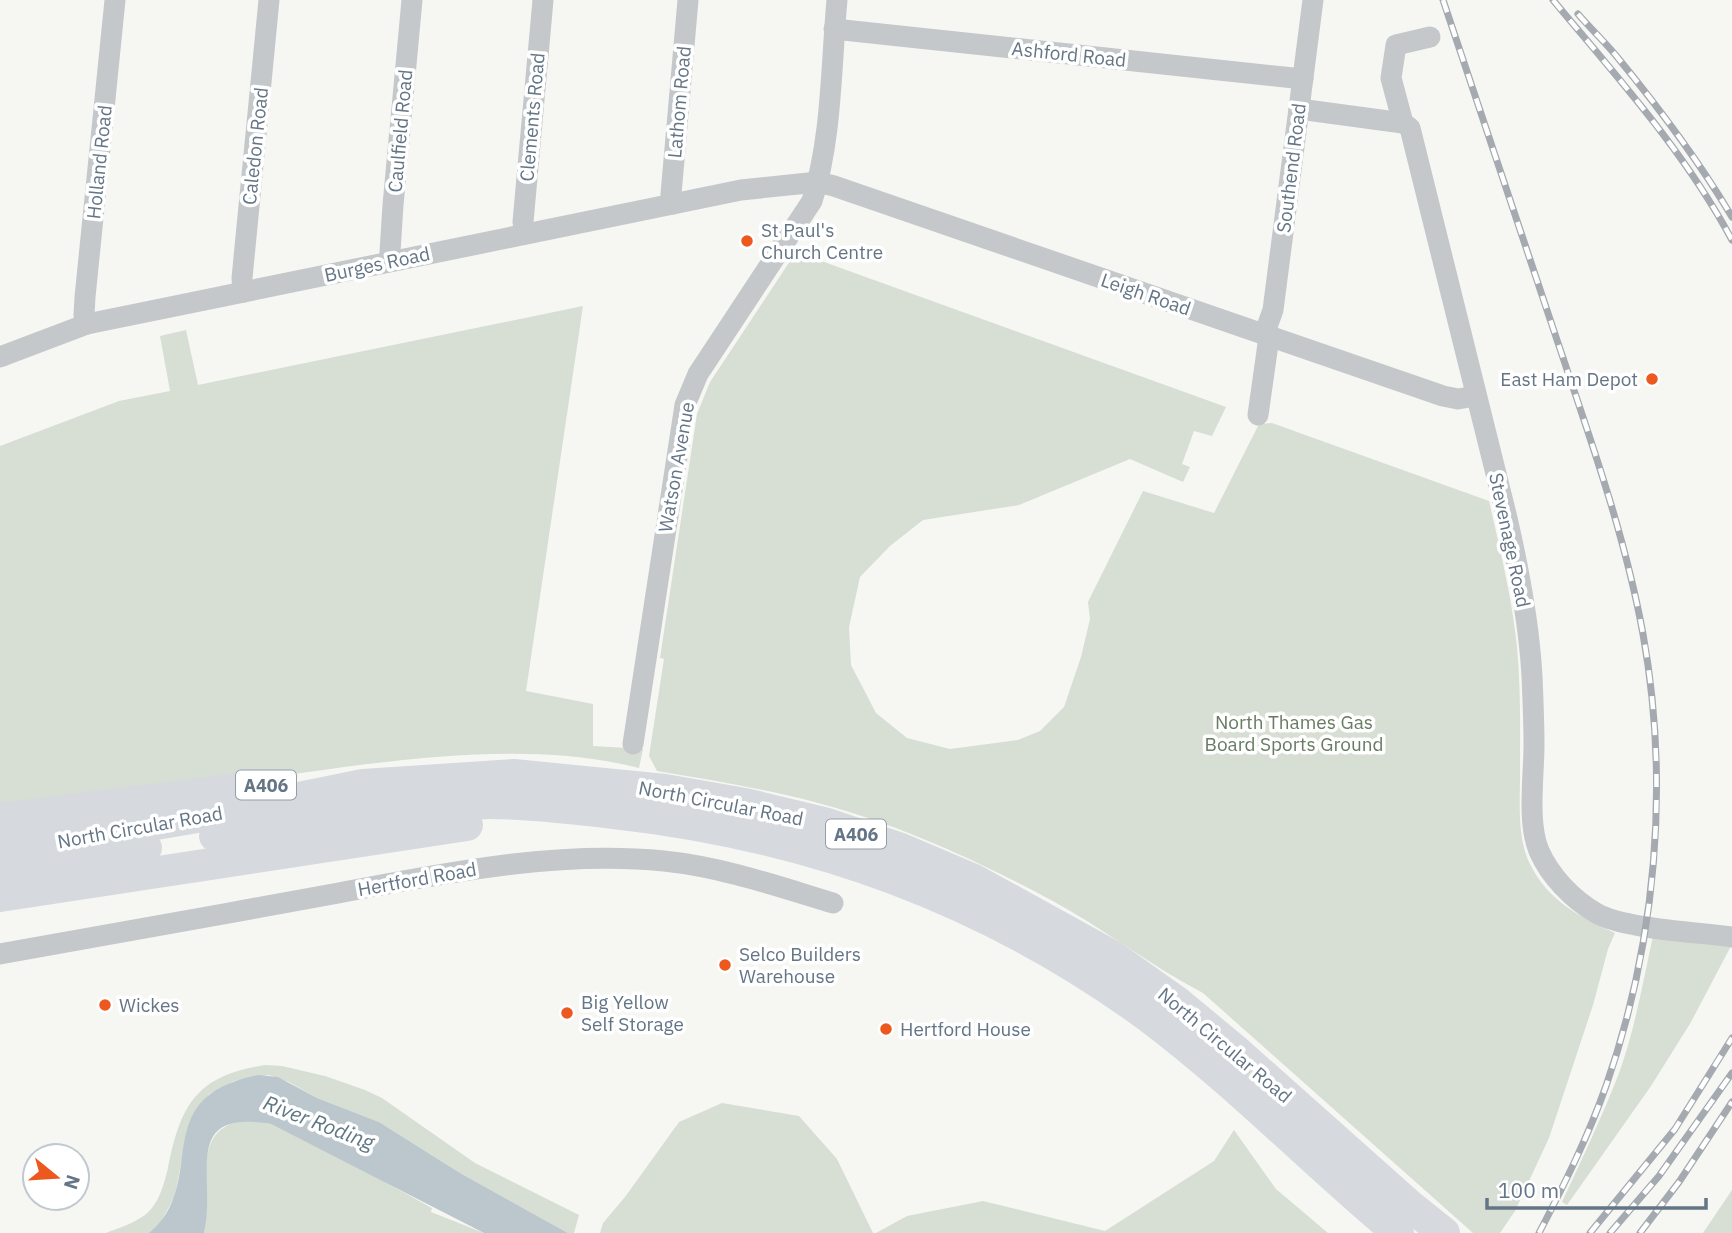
<svg xmlns="http://www.w3.org/2000/svg" width="1732" height="1233" viewBox="0 0 1732 1233" font-family="'IBM Plex Sans',sans-serif">
	<style>
		.green { fill: #d7ded4 }
		.water { fill: #bbc7cc }
		.lines { fill: none; stroke-linecap: round; stroke-linejoin: round }
		.minor { stroke: #c4c8cb; stroke-width: 21 }
		.highway { stroke: #d6dadf; stroke-width: 32 }
		.rail-casing { stroke: #a4aab0; stroke-width: 7 }
		.rail { stroke: #fff; stroke-width: 4.5; stroke-dasharray: 13; stroke-linecap: butt }
		.poi-dot { fill: #ec581e; stroke: #fff; stroke-width: 2.5 }
		.labels { text-anchor: middle; dominant-baseline: central; stroke-width: 7; stroke-linejoin: round; paint-order: stroke }
		.shield { fill: #fff; stroke: #929eaa; stroke-width: 2 }
		.shield-label { font-size: 18px; font-weight: bold; fill: #647586 }
		.street-label { font-size: 19px; fill: #647586; stroke: #fff }
		.poi-label { font-size: 19px; fill: #647586; stroke: #fff; text-anchor: start }
		.park-label { font-size: 19px; fill: #677c63; stroke: #fff }
		.water-label { font-size: 21px; font-style: italic; fill: #5f7782; stroke: #fff }
	</style>
	<rect width="100%" height="100%" fill="#f6f7f3"/>
	<!-- green -->
	<g class="green">
		<path d="M 798,249 L 813,258 L 1226,407 L 1212,436 L 1194,431 L 1182,464 L 1190,467 L 1183,482 L 1130,459 L 1019,505 L 923,520 L 890,546 L 860,577 L 849,627 L 851,665 L 876,713 L 907,738 L 950,749 L 1018,740 L 1040,731 L 1064,707 L 1081,657 L 1090,619 L 1088,602 L 1143,491 L 1214,513 L 1259,424 L 1272,423 L 1489,501 C 1500,549 1512,598 1517,647 C 1521,690 1520,733 1520,775 C 1520,804 1517,838 1530,864 C 1548,901 1580,917 1615,933 L 1608,949 L 1593,1005 L 1549,1138 L 1515,1211 L 1500,1233 L 1473,1233 L 1203,993 C 1149,965 1102,927 1049,899 C 976,860 898,824 818,803 C 766,789 711,780 657,771 L 649,756 L 664,659 L 660,658 L 697,414 L 710,382 Z"/>
		<path d="M 583,306 L 526,691 L 593,704 L 593,746 L 643,749 L 639,768 C 534,741 408,758 301,773 C 201,786 101,802 0,812 L 0,446 L 119,401 L 170,391 L 160,336 L 186,330 L 198,385 Z"/>
		<path d="M 1653,936 L 1732,944 L 1691,1022 L 1651,1086 L 1567,1205 L 1562,1202 C 1582,1159 1602,1117 1619,1073 C 1635,1029 1643,982 1653,936 Z"/>
		<path d="M 265,1065 L 282,1066 L 325,1076 L 365,1090 L 382,1098 L 475,1163 L 579,1215 L 574,1233 L 568,1233 L 460,1173 L 379,1122 L 317,1098 L 289,1082 L 269,1075 L 234,1081 L 209,1094 L 187,1130 L 175,1196 L 159,1225 L 149,1233 L 106,1233 C 119,1228 134,1223 145,1215 C 159,1204 164,1184 168,1168 C 181,1103 197,1076 265,1065 Z"/>
		<path d="M 722,1103 L 799,1116 L 837,1159 L 873,1233 L 600,1233 L 603,1223 L 625,1197 L 679,1122 Z"/>
		<path d="M 246,1120 L 271,1124 L 363,1170 L 432,1208 L 431,1212 L 484,1233 L 204,1233 C 214,1191 186,1128 246,1120 Z"/>
		<path d="M 1234,1130 L 1276,1189 L 1328,1233 L 876,1233 L 907,1216 L 983,1201 L 1105,1231 L 1214,1161 Z"/>
		<path d="M 1732,1190 L 1732,1233 L 1703,1233 Z"/>
	</g>
	<!-- water -->
	<path class="water" d="M 258,1075 L 278,1077 L 317,1098 L 379,1122 L 460,1173 L 568,1233 L 484,1233 L 271,1124 C 179,1108 217,1178 204,1233 L 149,1233 C 211,1182 144,1097 258,1075 Z"/>
	<g class="lines">
		<!-- minor -->
		<g class="minor">
			<path d="M 834,29 L 1303,79"/>
			<path d="M 1299,109 L 1403,123 L 1410,128 L 1507,518 C 1519,570 1529,622 1532,676 C 1533,699 1534,722 1534,745 C 1534,776 1527,823 1539,851 C 1550,876 1572,899 1596,913 C 1624,929 1697,932 1732,937"/>
			<path d="M 1403,123 L 1391,78 L 1396,45 L 1430,37"/>
			<path d="M 673,204 L 671,194 L 688,0"/>
			<path d="M 525,234 L 523,222 L 543,0"/>
			<path d="M 391,261 L 390,252 L 393,205 L 412,0"/>
			<path d="M 243,292 L 242,278 L 269,0"/>
			<path d="M 87,324 L 84,315 L 85,297 L 115,0"/>
			<path d="M 1264,335 L 1273,310 L 1313,0"/>
			<path d="M 0,357 L 87,324 L 141,313 L 741,190 L 818,182 L 834,186 L 1443,396 L 1458,399 L 1475,396"/>
			<path d="M 1258,415 L 1269,337"/>
			<path d="M 633,744 L 685,405 L 698,374 L 812,201 C 832,139 831,65 837,0"/>
			<path d="M 0,954 C 111,935 222,914 333,894 C 442,874 553,850 664,861 C 722,867 777,886 833,903"/>
		</g>
		<!-- highway -->
		<g class="highway">
			<path d="M 0,819 L 255,787"/>
			<path d="M 215,836 C 288,824 362,812 436,807 C 454,806 472,803 489,803 C 530,803 573,808 614,813 C 811,835 988,899 1149,1017 C 1237,1083 1314,1163 1398,1233"/>
			<path d="M 0,851 L 249,808 L 363,785 L 514,775 L 665,790 L 745,804 L 824,823 L 901,849 L 974,880 L 1112,956 L 1177,1002 L 1236,1051 L 1409,1205 L 1444,1233"/>
			<path d="M 0,873 L 146,848"/>
			<path d="M 0,896 L 467,825"/>
		</g>
		<!-- rail casing -->
		<g class="rail-casing">
			<g id="rail">
				<path d="M 1443,0 C 1480,110 1517,221 1554,331 C 1587,430 1624,530 1643,634 C 1670,784 1656,943 1606,1086 C 1588,1137 1564,1185 1539,1233"/>
				<path d="M 1553,0 C 1617,77 1685,152 1732,240"/>
				<path d="M 1578,14 C 1591,29 1606,43 1618,58 C 1659,108 1699,161 1732,217"/>
				<path d="M 1590,1233 L 1675,1129 L 1732,1038"/>
				<path d="M 1610,1233 L 1659,1176 L 1732,1073"/>
				<path d="M 1640,1233 L 1679,1182 L 1732,1102"/>
			</g>
		</g>
		<!-- rail -->
		<use href="#rail" class="rail"/>
	</g>
	<!-- markers -->
	<g class="poi-dot">
		<circle cx="747" cy="241" r="7"/>
		<circle cx="1652" cy="379" r="7"/>
		<circle cx="725" cy="965" r="7"/>
		<circle cx="105" cy="1005" r="7"/>
		<circle cx="567" cy="1013" r="7"/>
		<circle cx="886" cy="1029" r="7"/>
	</g>
	<g class="labels">
		<!-- shield labels -->
		<g class="shield">
			<rect x="236" y="770.5" width="60" height="29" rx="5"/>
			<rect x="826" y="819.5" width="60" height="29" rx="5"/>
		</g>
		<g class="shield-label">
			<text x="266" y="785">A406</text>
			<text x="856" y="834">A406</text>
		</g>
		<!-- street labels -->
		<g class="street-label">
			<text transform="translate(1069 54) rotate(6)">Ashford Road</text>
			<text transform="translate(679 102) rotate(-85)">Lathom Road</text>
			<text transform="translate(532 117) rotate(-85)">Clements Road</text>
			<text transform="translate(400 131) rotate(-85)">Caulfield Road</text>
			<text transform="translate(255 146) rotate(-84)">Caledon Road</text>
			<text transform="translate(99 162) rotate(-84)">Holland Road</text>
			<text transform="translate(1291 168) rotate(-83)">Southend Road</text>
			<text transform="translate(377 264) rotate(-12)">Burges Road</text>
			<text transform="translate(1146 294) rotate(19)">Leigh Road</text>
			<text transform="translate(676 467) rotate(-80)">Watson Avenue</text>
			<text transform="translate(1510 540) rotate(78)">Stevenage Road</text>
			<text transform="translate(721 803) rotate(11)">North Circular Road</text>
			<text transform="translate(140 827) rotate(-10)">North Circular Road</text>
			<text transform="translate(417 879) rotate(-10)">Hertford Road</text>
			<text transform="translate(1225 1045) rotate(40)">North Circular Road</text>
		</g>
		<!-- poi labels -->
		<g class="poi-label">
			<text x="761" y="230">St Paul's<tspan x="761" dy="22">Church Centre</tspan></text>
			<text x="1638" y="379" text-anchor="end">East Ham Depot</text>
			<text x="739" y="954">Selco Builders<tspan x="739" dy="22">Warehouse</tspan></text>
			<text x="581" y="1002">Big Yellow<tspan x="581" dy="22">Self Storage</tspan></text>
			<text x="119" y="1005">Wickes</text>
			<text x="900" y="1029">Hertford House</text>
		</g>
		<!-- park labels -->
		<g class="park-label">
			<text x="1294" y="722">North Thames Gas<tspan x="1294" dy="22">Board Sports Ground</tspan></text>
		</g>
		<!-- water labels -->
		<g class="water-label">
			<text transform="translate(319 1122) rotate(21)">River Roding</text>
		</g>
	</g>
	<!-- north arrow -->
	<g transform="translate(56 1177) rotate(108)"><circle r="33" fill="#ffffff" stroke="#c1c8cf" stroke-width="2"/>
	<path d="M0-5L12 26L0 18L-12 26Z" fill="#ec581e"/>
	<text y="-10" font-size="19" font-weight="bold" text-anchor="middle" fill="#647586">N</text>
	</g>
	<!-- scale -->
	<path d="M1487 1198v10h219v-10" fill="none" stroke="#647586" stroke-width="3.5"/>
	<text x="1498" y="1198" font-size="21" fill="#647586" stroke="#ffffff" stroke-width="5" paint-order="stroke">100 m</text>
</svg>
